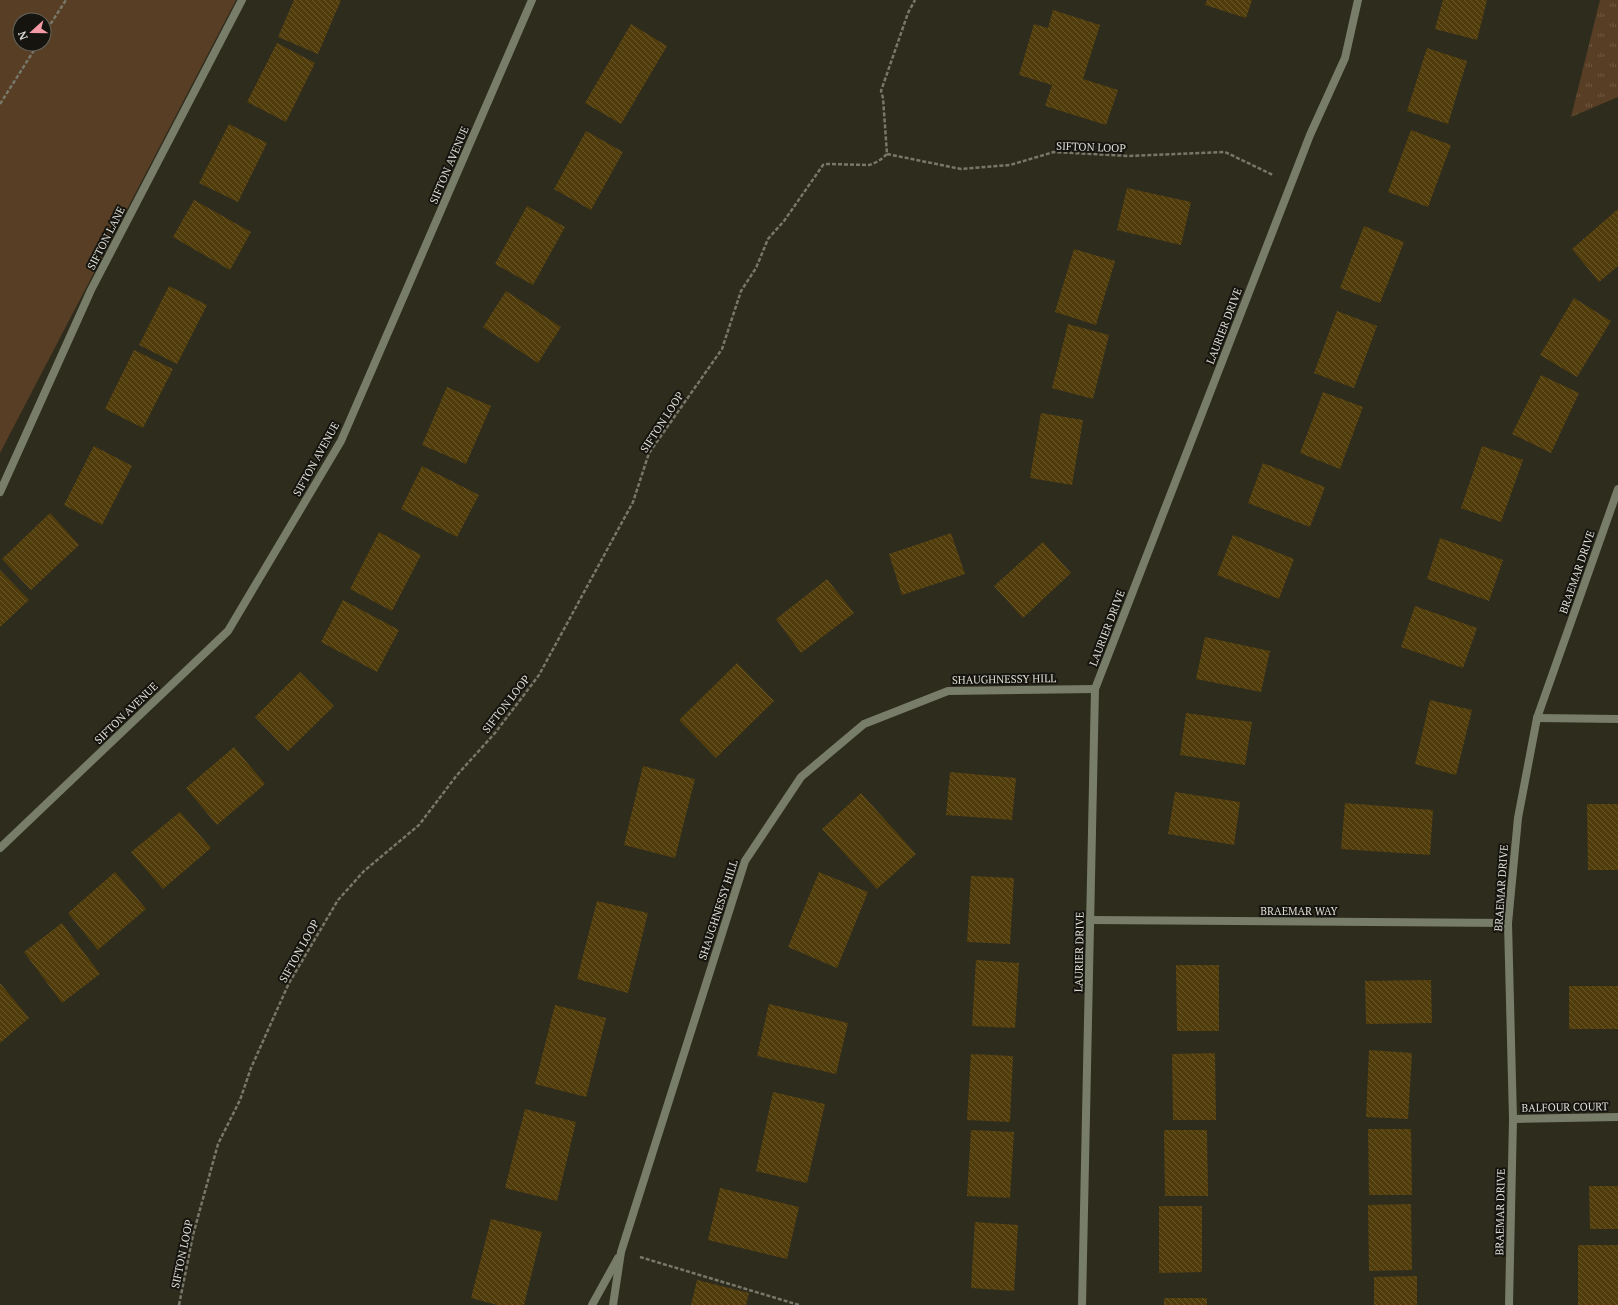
<svg xmlns="http://www.w3.org/2000/svg" width="1618" height="1305" viewBox="0 0 1618 1305" font-family="'PT Serif',serif">
	<style>
		.grass { fill: url(#grass-tufts) }
		.park { fill: #573e24; fill-rule: evenodd }
		.building { fill: url(#building-back-hatch) }
		.lines { fill: none; stroke-linecap: round; stroke-linejoin: round }
		.path { stroke: #78776a; stroke-width: 2.5; stroke-dasharray: 4 2; stroke-linecap: butt }
		.street { stroke: #787d69; stroke-width: 8 }
		.labels { text-anchor: middle; dominant-baseline: central; stroke-width: 4; stroke-linejoin: round; paint-order: stroke }
		.street-label { font-size: 11px; fill: #dfded5; stroke: #15140e }
	</style>
	<defs>
		<pattern id="grass-tufts" width="24" height="20" patternUnits="userSpaceOnUse"><rect width="24" height="20" fill="#573e24"/><path d="M3 7l-1-3M5 7V3M7 7l1-3M15 17l-1-3M17 17v-4M19 17l1-3" fill="none" stroke="#6f5943"/></pattern>
		<pattern id="building-back-hatch" width="6" height="6" patternUnits="userSpaceOnUse"><rect width="6" height="6" fill="#513c0c"/><path d="M-1 5l2 2M0 0l6 6M5-1l2 2" fill="none" stroke="#6a582e"/></pattern>
	</defs>
	<rect width="100%" height="100%" fill="#2e2c1d"/>
	<!-- grass -->
	<path class="grass" d="M 1600,0 L 1618,0 L 1618,97 L 1571,117 Z"/>
	<!-- park -->
	<path class="park" d="M 0,0 L 236,0 L 0,453 ZM 20,20 L 44,20 L 44,44 L 20,44 Z"/>
	<!-- building -->
	<g class="building">
		<path d="M 294,0 L 341,0 L 318,54 L 278,37 Z"/>
		<path d="M 1207,0 L 1252,0 L 1246,18 L 1205,5 Z"/>
		<path d="M 1443,0 L 1487,0 L 1477,40 L 1435,29 Z"/>
		<path d="M 1053,10 L 1100,25 L 1083,79 L 1118,90 L 1106,125 L 1045,106 L 1052,85 L 1019,75 L 1034,24 L 1048,28 Z"/>
		<path d="M 631,24 L 667,46 L 621,124 L 585,103 Z"/>
		<path d="M 277,43 L 315,63 L 286,122 L 247,102 Z"/>
		<path d="M 1427,48 L 1467,61 L 1448,124 L 1407,111 Z"/>
		<path d="M 229,124 L 267,143 L 238,202 L 199,183 Z"/>
		<path d="M 1411,130 L 1451,145 L 1428,207 L 1388,192 Z"/>
		<path d="M 586,131 L 623,152 L 591,210 L 554,189 Z"/>
		<path d="M 1127,188 L 1191,202 L 1181,245 L 1117,230 Z"/>
		<path d="M 194,200 L 251,232 L 230,270 L 173,237 Z"/>
		<path d="M 527,206 L 565,227 L 533,285 L 495,264 Z"/>
		<path d="M 1618,209 L 1618,266 L 1599,282 L 1572,249 Z"/>
		<path d="M 1364,226 L 1404,242 L 1380,303 L 1340,288 Z"/>
		<path d="M 1074,249 L 1115,261 L 1096,325 L 1055,312 Z"/>
		<path d="M 169,286 L 207,305 L 177,364 L 139,345 Z"/>
		<path d="M 506,291 L 561,327 L 538,363 L 483,327 Z"/>
		<path d="M 1574,298 L 1611,321 L 1577,377 L 1540,355 Z"/>
		<path d="M 1337,311 L 1377,326 L 1354,388 L 1314,373 Z"/>
		<path d="M 1068,324 L 1109,335 L 1093,399 L 1052,388 Z"/>
		<path d="M 134,350 L 173,369 L 143,428 L 105,409 Z"/>
		<path d="M 1541,375 L 1579,393 L 1551,453 L 1512,434 Z"/>
		<path d="M 447,387 L 491,406 L 466,464 L 422,445 Z"/>
		<path d="M 1323,392 L 1363,407 L 1340,469 L 1300,453 Z"/>
		<path d="M 1041,413 L 1083,420 L 1072,485 L 1030,478 Z"/>
		<path d="M 94,446 L 132,466 L 102,525 L 64,505 Z"/>
		<path d="M 1482,446 L 1523,460 L 1501,522 L 1461,508 Z"/>
		<path d="M 1263,463 L 1325,487 L 1310,527 L 1248,503 Z"/>
		<path d="M 422,466 L 479,495 L 457,537 L 401,509 Z"/>
		<path d="M 50,513 L 79,545 L 31,590 L 2,559 Z"/>
		<path d="M 379,532 L 421,555 L 392,611 L 350,589 Z"/>
		<path d="M 951,533 L 965,574 L 902,595 L 889,554 Z"/>
		<path d="M 1233,535 L 1294,559 L 1279,599 L 1217,575 Z"/>
		<path d="M 1440,538 L 1503,560 L 1489,601 L 1427,579 Z"/>
		<path d="M 1043,542 L 1071,573 L 1023,618 L 994,586 Z"/>
		<path d="M 0,570 L 29,600 L 0,627 Z"/>
		<path d="M 827,579 L 854,613 L 801,653 L 776,619 Z"/>
		<path d="M 343,600 L 399,630 L 377,672 L 321,642 Z"/>
		<path d="M 1415,606 L 1477,628 L 1463,668 L 1401,647 Z"/>
		<path d="M 1205,637 L 1270,651 L 1261,692 L 1196,679 Z"/>
		<path d="M 737,663 L 774,701 L 716,758 L 679,720 Z"/>
		<path d="M 300,672 L 334,706 L 288,751 L 255,717 Z"/>
		<path d="M 1430,700 L 1472,710 L 1456,775 L 1415,764 Z"/>
		<path d="M 1186,713 L 1252,722 L 1245,765 L 1180,755 Z"/>
		<path d="M 234,747 L 265,784 L 217,825 L 186,788 Z"/>
		<path d="M 643,766 L 695,779 L 675,858 L 624,845 Z"/>
		<path d="M 950,772 L 1016,778 L 1012,820 L 946,815 Z"/>
		<path d="M 1175,792 L 1240,802 L 1234,845 L 1168,834 Z"/>
		<path d="M 861,793 L 916,854 L 877,889 L 822,829 Z"/>
		<path d="M 1345,803 L 1433,810 L 1430,855 L 1341,849 Z"/>
		<path d="M 1587,804 L 1618,804 L 1618,870 L 1588,870 Z"/>
		<path d="M 180,812 L 211,848 L 163,889 L 131,852 Z"/>
		<path d="M 115,872 L 146,909 L 98,950 L 68,913 Z"/>
		<path d="M 819,872 L 868,892 L 837,968 L 788,947 Z"/>
		<path d="M 971,876 L 1014,878 L 1010,944 L 967,942 Z"/>
		<path d="M 597,901 L 648,913 L 628,993 L 577,979 Z"/>
		<path d="M 62,923 L 100,974 L 62,1003 L 24,952 Z"/>
		<path d="M 976,960 L 1019,963 L 1015,1028 L 972,1026 Z"/>
		<path d="M 1176,965 L 1219,965 L 1219,1031 L 1177,1031 Z"/>
		<path d="M 1431,980 L 1432,1023 L 1366,1024 L 1365,981 Z"/>
		<path d="M 0,983 L 29,1018 L 0,1043 Z"/>
		<rect x="1569" y="986" width="49" height="43"/>
		<path d="M 769,1004 L 848,1023 L 836,1074 L 757,1056 Z"/>
		<path d="M 555,1005 L 606,1018 L 586,1097 L 535,1084 Z"/>
		<path d="M 1369,1050 L 1412,1053 L 1408,1119 L 1366,1117 Z"/>
		<path d="M 1215,1053 L 1216,1120 L 1173,1120 L 1172,1054 Z"/>
		<path d="M 971,1054 L 1013,1056 L 1010,1122 L 967,1120 Z"/>
		<path d="M 773,1092 L 825,1104 L 807,1183 L 756,1171 Z"/>
		<path d="M 525,1109 L 576,1122 L 557,1201 L 505,1188 Z"/>
		<path d="M 1368,1129 L 1411,1129 L 1412,1195 L 1369,1195 Z"/>
		<path d="M 971,1130 L 1014,1132 L 1010,1198 L 967,1196 Z"/>
		<path d="M 1164,1130 L 1207,1130 L 1208,1196 L 1165,1196 Z"/>
		<path d="M 1589,1186 L 1618,1186 L 1618,1229 L 1590,1229 Z"/>
		<path d="M 720,1188 L 799,1207 L 787,1259 L 708,1240 Z"/>
		<path d="M 1411,1204 L 1412,1270 L 1369,1271 L 1368,1205 Z"/>
		<path d="M 1159,1206 L 1202,1206 L 1202,1272 L 1159,1273 Z"/>
		<path d="M 491,1219 L 542,1232 L 524,1305 L 497,1305 L 471,1298 Z"/>
		<path d="M 975,1222 L 1018,1225 L 1014,1291 L 971,1288 Z"/>
		<rect x="1578" y="1245" width="40" height="60"/>
		<path d="M 1417,1276 L 1417,1305 L 1374,1305 L 1374,1277 Z"/>
		<path d="M 697,1280 L 749,1293 L 746,1305 L 691,1305 Z"/>
		<rect x="1164" y="1298" width="43" height="7"/>
	</g>
	<g class="lines">
		<!-- path -->
		<g class="path">
			<path d="M 44,34 L 66,0"/>
			<path d="M 0,104 L 38,44"/>
			<path d="M 887,154 L 961,169 L 1010,165 L 1054,152 L 1129,156 L 1225,152 L 1273,175"/>
			<path d="M 640,1257 L 799,1305"/>
			<path d="M 179,1305 L 193,1235 L 218,1144 L 240,1100 L 251,1068 L 289,983 L 338,900 L 364,871 L 419,825 L 457,775 L 495,733 L 539,675 L 633,502 L 649,453 L 722,349 L 741,291 L 756,268 L 768,239 L 784,221 L 823,165 L 827,164 L 869,165 C 876,163 882,159 887,154 L 883,98 L 881,91 L 908,13 L 915,0"/>
		</g>
		<!-- street -->
		<g class="street">
			<path d="M 0,492 L 91,290 L 242,0"/>
			<path d="M 1537,718 L 1618,719"/>
			<path d="M 0,848 L 228,631 L 341,441 L 532,0"/>
			<path d="M 1090,920 L 1508,923"/>
			<path d="M 1513,1119 L 1618,1117"/>
			<path d="M 592,1305 L 618,1258"/>
			<path d="M 613,1305 L 621,1252 L 745,861 L 801,777 L 864,724 L 948,691 L 1095,689"/>
			<path d="M 1082,1305 L 1095,689 L 1310,135 L 1345,58 L 1358,0"/>
			<path d="M 1509,1305 L 1513,1119 L 1508,923 L 1518,818 L 1537,718 L 1618,489"/>
		</g>
	</g>
	<g class="labels">
		<!-- street labels -->
		<g class="street-label">
			<text transform="translate(1091 147) rotate(2)">SIFTON LOOP</text>
			<text transform="translate(449 165) rotate(-67)">SIFTON AVENUE</text>
			<text transform="translate(106 238) rotate(-63)">SIFTON LANE</text>
			<text transform="translate(1224 326) rotate(-69)">LAURIER DRIVE</text>
			<text transform="translate(662 422) rotate(-57)">SIFTON LOOP</text>
			<text transform="translate(316 459) rotate(-61)">SIFTON AVENUE</text>
			<text transform="translate(1577 572) rotate(-71)">BRAEMAR DRIVE</text>
			<text transform="translate(1107 628) rotate(-69)">LAURIER DRIVE</text>
			<text transform="translate(1004 679) rotate(-1)">SHAUGHNESSY HILL</text>
			<text transform="translate(506 704) rotate(-52)">SIFTON LOOP</text>
			<text transform="translate(126 713) rotate(-44)">SIFTON AVENUE</text>
			<text transform="translate(1501 888) rotate(-86)">BRAEMAR DRIVE</text>
			<text transform="translate(718 910) rotate(-72)">SHAUGHNESSY HILL</text>
			<text x="1299" y="911">BRAEMAR WAY</text>
			<text transform="translate(299 951) rotate(-61)">SIFTON LOOP</text>
			<text transform="translate(1079 952) rotate(-89)">LAURIER DRIVE</text>
			<text transform="translate(1565 1107) rotate(-1)">BALFOUR COURT</text>
			<text transform="translate(1500 1212) rotate(-89)">BRAEMAR DRIVE</text>
			<text transform="translate(182 1254) rotate(-78)">SIFTON LOOP</text>
		</g>
	</g>
	<!-- north arrow -->
	<g transform="translate(32 32) rotate(249)"><circle r="19" fill="#15140e" stroke="#66655e"/>
	<path d="M0-3L7 15L0 10L-7 15Z" fill="#f49aa7"/>
	<text y="-6" font-size="11" font-weight="bold" text-anchor="middle" fill="#dfded5">N</text>
	</g>
</svg>
